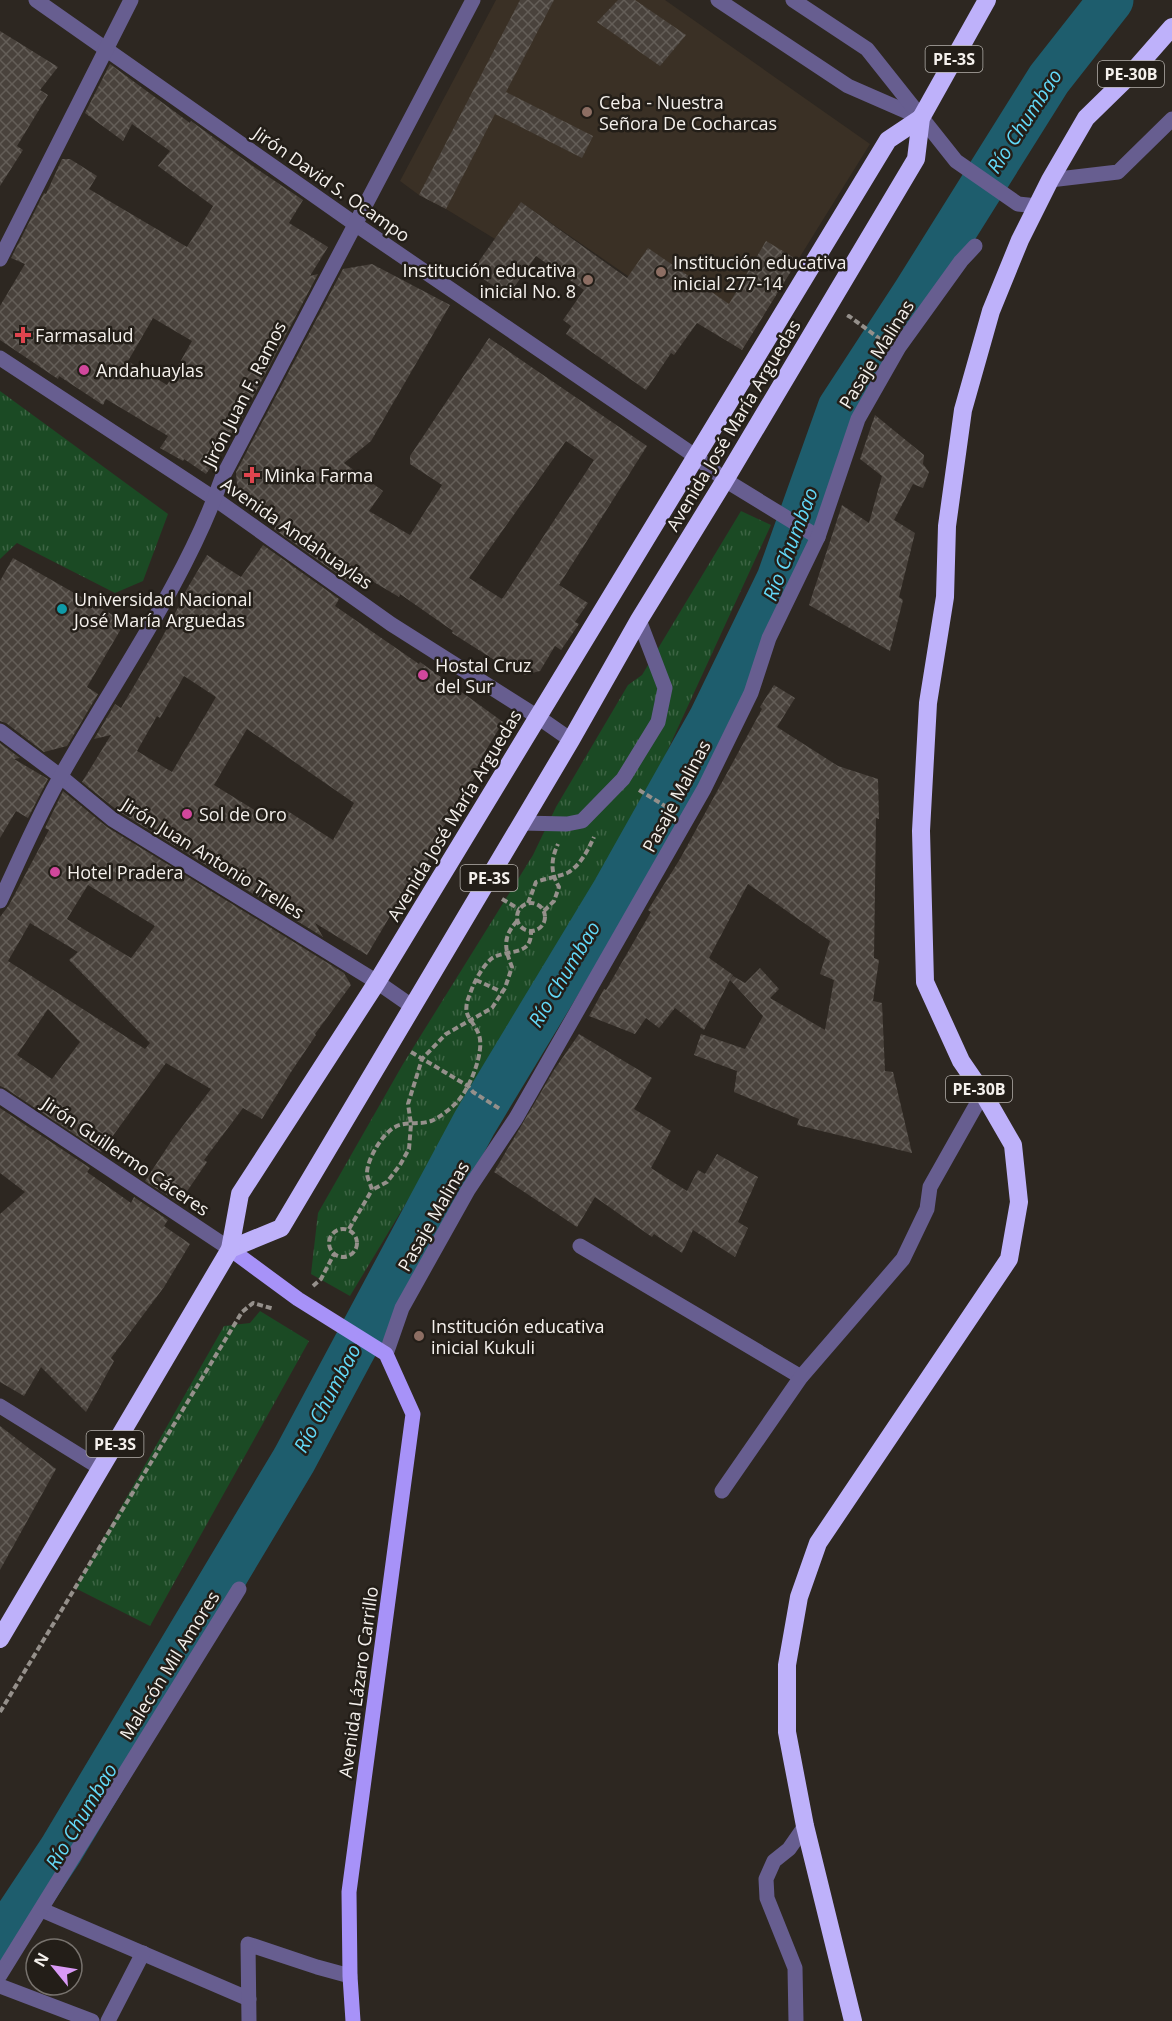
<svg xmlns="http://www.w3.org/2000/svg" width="1172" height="2021" viewBox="0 0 1172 2021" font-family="'Open Sans',sans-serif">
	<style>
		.built { fill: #3a3025 }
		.grass { fill: url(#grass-tufts) }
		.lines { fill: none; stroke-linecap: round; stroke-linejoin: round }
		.river { stroke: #1e5d6d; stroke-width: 45 }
		.building { fill: url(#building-cross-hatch); fill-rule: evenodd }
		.path { stroke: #95908b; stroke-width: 4; stroke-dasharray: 6 3; stroke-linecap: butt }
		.minor { stroke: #675e90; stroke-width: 15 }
		.major { stroke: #a792f8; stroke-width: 15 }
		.highway { stroke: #beb1fa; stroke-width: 18 }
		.education-dot { fill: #8d6e63; stroke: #231e18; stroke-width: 2 }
		.health-dot { fill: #e0444e; stroke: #231e18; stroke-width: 2 }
		.hotel-dot { fill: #d1479c; stroke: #231e18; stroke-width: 2 }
		.culture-dot { fill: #0f9aa8; stroke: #231e18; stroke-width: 2 }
		.labels { text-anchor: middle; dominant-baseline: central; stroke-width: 5; stroke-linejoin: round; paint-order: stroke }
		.shield { fill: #231e18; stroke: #b5b1ac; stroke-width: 1.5 }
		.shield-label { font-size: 16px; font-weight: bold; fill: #f4f0ec }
		.poi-label { font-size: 18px; fill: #f4f0ec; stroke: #231e18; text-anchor: start }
		.street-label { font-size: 18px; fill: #f4f0ec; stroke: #231e18 }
		.water-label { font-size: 20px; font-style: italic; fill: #63d9f8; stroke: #231e18 }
	</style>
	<defs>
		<pattern id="grass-tufts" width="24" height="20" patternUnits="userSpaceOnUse" patternTransform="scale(1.5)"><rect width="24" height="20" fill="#1b4a24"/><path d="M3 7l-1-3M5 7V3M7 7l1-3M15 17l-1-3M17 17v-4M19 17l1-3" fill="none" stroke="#3d6444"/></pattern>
		<pattern id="building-cross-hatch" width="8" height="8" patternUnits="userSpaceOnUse" patternTransform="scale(1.5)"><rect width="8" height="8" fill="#49423c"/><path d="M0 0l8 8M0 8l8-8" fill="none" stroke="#645e58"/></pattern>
	</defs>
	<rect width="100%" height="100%" fill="#2d2721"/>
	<!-- built -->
	<path class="built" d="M 496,0 L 665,0 L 870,144 L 742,350 L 686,316 L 522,203 L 495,239 L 446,209 L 419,195 L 400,181 Z"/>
	<!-- grass -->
	<g class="grass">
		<path d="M 0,391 L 168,514 L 143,581 L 115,593 L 17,543 L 0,559 Z"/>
		<path d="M 741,511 L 771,525 L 647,795 L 473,1092 L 350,1296 L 311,1274 L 318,1213 L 403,1064 L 533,855 L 556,807 L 628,685 L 642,675 Z"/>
		<path d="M 260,1311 L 309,1341 L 150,1626 L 75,1588 L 224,1326 L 250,1323 Z"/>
	</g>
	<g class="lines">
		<!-- river -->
		<path class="river" d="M 0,1942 L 61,1850 L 294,1460 L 475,1122 L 615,890 L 711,719 L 779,579 L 840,408 L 915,293 L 1049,79 L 1111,0"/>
	</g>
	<!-- building -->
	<g class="building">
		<path d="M 520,0 L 554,0 L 506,92 L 593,136 L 582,158 L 495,114 L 446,209 L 419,195 Z"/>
		<path d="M 618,0 L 635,0 L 686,35 L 660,66 L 597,22 Z"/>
		<path d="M 0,31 L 58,67 L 40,90 L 48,95 L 17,146 L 23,150 L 0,186 Z"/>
		<path d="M 110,64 L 190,123 L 191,121 L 254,167 L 303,200 L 289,223 L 328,247 L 310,276 L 318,274 L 232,437 L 206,474 L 184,459 L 183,461 L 160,448 L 168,436 L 106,399 L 103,405 L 59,376 L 58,379 L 0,340 L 0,306 L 25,264 L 11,258 L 44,193 L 46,194 L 62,159 L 70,159 L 97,176 L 89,189 L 187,247 L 213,206 L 158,166 L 170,151 L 132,124 L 123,141 L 85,113 ZM 153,318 L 192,341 L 167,385 L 128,361 Z"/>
		<path d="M 521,202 L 627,278 L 648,248 L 729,304 L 766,241 L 798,260 L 742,350 L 697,323 L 674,355 L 671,353 L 646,390 L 566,334 L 571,326 L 563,320 L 584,290 L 536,256 L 508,296 L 472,271 Z"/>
		<path d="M 372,264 L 450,305 L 371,441 L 344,463 L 383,491 L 369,511 L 410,535 L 442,485 L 410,464 L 410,456 L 489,338 L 647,446 L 559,585 L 588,603 L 575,622 L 579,624 L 561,650 L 555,646 L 540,671 L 524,675 L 499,657 L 496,661 L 452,633 L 453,631 L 400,594 L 399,597 L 357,572 L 350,583 L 274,529 L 278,522 L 238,498 L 236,472 L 343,269 ZM 566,441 L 594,460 L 502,599 L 469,578 Z"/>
		<path d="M 875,415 L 924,455 L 923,464 L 929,472 L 923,488 L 913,484 L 894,520 L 915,533 L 899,597 L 903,600 L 890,651 L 809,605 L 842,505 L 869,523 L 882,476 L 860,459 Z"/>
		<path d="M 263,545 L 339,599 L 335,606 L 419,664 L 420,662 L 503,722 L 480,760 L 484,763 L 440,832 L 443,835 L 417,879 L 398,907 L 396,906 L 367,955 L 315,923 L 323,937 L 118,811 L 82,782 L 111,735 L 94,739 L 115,704 L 121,708 L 157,647 L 182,600 L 181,599 L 207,555 L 241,577 ZM 184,676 L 216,697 L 172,772 L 137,751 L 157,716 L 160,718 ZM 247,729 L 354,803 L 333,840 L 286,810 L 277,824 L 214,785 Z"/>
		<path d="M 13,558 L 125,622 L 87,687 L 98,694 L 67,746 L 44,752 L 6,723 L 0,721 L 0,581 Z"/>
		<path d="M 774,685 L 795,698 L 777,727 L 838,766 L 878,779 L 879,819 L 876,818 L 874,958 L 879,960 L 873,1001 L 882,1003 L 885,1071 L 893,1072 L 912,1153 L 797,1125 L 799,1119 L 734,1092 L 737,1071 L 694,1055 L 701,1034 L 745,1049 L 763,1016 L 730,980 L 704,1030 L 675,1008 L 659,1028 L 646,1018 L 635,1034 L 589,1016 L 604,989 L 606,990 L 651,912 L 648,910 L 680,859 L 762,709 L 760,707 ZM 748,884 L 830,941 L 820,974 L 834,980 L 825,1030 L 770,998 L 779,989 L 760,968 L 745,983 L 733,976 L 730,980 L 733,975 L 709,958 Z"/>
		<path d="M 0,743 L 20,758 L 14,759 L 48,779 L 28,818 L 16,811 L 0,838 Z"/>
		<path d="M 63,791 L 107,827 L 344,973 L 351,985 L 315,1034 L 316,1035 L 291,1072 L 262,1119 L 243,1108 L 204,1160 L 207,1162 L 179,1203 L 145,1181 L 172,1140 L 211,1089 L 166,1063 L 101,1152 L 5,1088 L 0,1086 L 0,917 L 9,905 L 49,830 L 45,828 ZM 88,885 L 155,926 L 131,958 L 67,919 ZM 30,923 L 78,952 L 69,960 L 150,1043 L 145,1049 L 8,961 ZM 48,1009 L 80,1042 L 52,1079 L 17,1055 Z"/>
		<path d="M 579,1034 L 652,1078 L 634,1109 L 671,1131 L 651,1168 L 687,1191 L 698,1170 L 705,1174 L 717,1154 L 758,1177 L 738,1222 L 748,1228 L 735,1257 L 693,1230 L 682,1253 L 654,1234 L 652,1237 L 595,1197 L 577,1227 L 494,1172 L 554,1070 Z"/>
		<path d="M 0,1108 L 90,1168 L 87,1172 L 131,1203 L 134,1197 L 168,1220 L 164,1226 L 190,1244 L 164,1287 L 111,1358 L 114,1361 L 86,1412 L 41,1367 L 24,1396 L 0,1382 L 0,1214 L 25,1192 L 0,1173 Z"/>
		<path d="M 0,1426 L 56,1469 L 0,1570 Z"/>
	</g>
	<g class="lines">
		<!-- path -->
		<g class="path">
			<path d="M 848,318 L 849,316 L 880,339"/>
			<path d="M 639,790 L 670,809"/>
			<path d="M 502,899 L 519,909"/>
			<path d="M 528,903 L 536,882 C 544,879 565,875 569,872 C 581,864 588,850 594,837"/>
			<circle cx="531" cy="917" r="14"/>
			<path d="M 544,911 L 554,901 L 559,887 C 550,872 551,859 558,844"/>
			<path d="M 517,921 C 503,937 504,947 512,967 L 505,988 L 492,1008 L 446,1034 L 422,1059 L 408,1104 L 411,1124 L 409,1149 L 400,1165 L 387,1182 L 372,1190 C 371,1185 367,1178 367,1173 C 367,1159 383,1133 395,1127 C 405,1121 420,1125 431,1121 C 439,1118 450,1109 457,1102 C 469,1090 485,1052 479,1035 C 473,1018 460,1017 470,994 C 474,982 482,967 491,959 C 506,948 532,958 531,931"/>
			<path d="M 476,980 L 502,992"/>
			<path d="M 411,1052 L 468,1086 L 473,1092 L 500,1109"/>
			<circle cx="343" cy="1243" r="14"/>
			<path d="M 349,1229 L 372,1190"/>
			<path d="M 313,1286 L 321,1279 L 334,1254"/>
			<path d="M 0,1712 L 242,1312 L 253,1303 L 274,1309"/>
		</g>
		<!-- minor -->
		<g class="minor">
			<path d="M 36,0 L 355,224 L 695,456 L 725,480 L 818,537"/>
			<path d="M 718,0 L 848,86 L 919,117"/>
			<path d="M 793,0 L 867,49 L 956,161 L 1018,204 L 1037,206"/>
			<path d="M 1050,180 L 1118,172 L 1172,119"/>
			<path d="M 0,259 L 131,0"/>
			<path d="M 0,358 L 215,499 L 391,624 L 538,717 L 571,740"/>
			<path d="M 0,731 L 60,776 L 112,819 L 377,982 L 413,1007"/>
			<path d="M 521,823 L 567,824 L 582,821 L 623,779 L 658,722 L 665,688 L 639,620"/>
			<path d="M 0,901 C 20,859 38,815 62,774 C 116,678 186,581 222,478 L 473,0"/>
			<path d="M 0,1096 L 230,1249"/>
			<path d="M 580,1246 L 801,1377"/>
			<path d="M 386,1354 L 402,1308 L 468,1190 L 516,1118 L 704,789 L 751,693 L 769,638 L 818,537 L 858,419 L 899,347 L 961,261 L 975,246"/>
			<path d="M 0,1406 L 100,1468"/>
			<path d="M 722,1491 L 801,1377 L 903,1259 L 927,1209 L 930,1187 L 983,1093"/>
			<path d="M 42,1910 L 249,1999"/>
			<path d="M 0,1975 L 239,1589"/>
			<path d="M 0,1986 L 92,2021"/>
			<path d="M 108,2021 L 143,1953"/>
			<path d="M 249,2021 L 248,1944 L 317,1967 L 350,1976"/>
			<path d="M 796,2021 L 795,1968 L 767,1898 L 766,1879 L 774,1861 L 789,1849 L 805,1826"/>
		</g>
		<!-- major -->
		<path class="major" d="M 230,1249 L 298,1299 L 386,1354 L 413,1414 L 349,1892 L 350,1976 L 353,2021"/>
		<!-- highway -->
		<g class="highway">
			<path d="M 230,1249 L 281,1228 L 571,740 L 639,620 L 725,480 L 916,159 L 921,118 L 987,0"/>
			<path d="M 0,1639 L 230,1249 L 240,1194 L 377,982 L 888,140 L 921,118"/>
			<path d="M 853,2021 L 805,1826 L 787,1732 L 787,1665 L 799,1597 L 818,1543 L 1009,1259 L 1019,1202 L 1013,1145 L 983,1093 L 961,1061 L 925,982 L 921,831 L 928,703 L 945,597 L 947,526 L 963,410 L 991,311 L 1020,240 L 1050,180 L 1086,118 L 1129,76 L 1172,27"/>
		</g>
	</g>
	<!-- markers -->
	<g class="education-dot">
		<circle cx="587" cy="112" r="6"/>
		<circle cx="661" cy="272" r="6"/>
		<circle cx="588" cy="280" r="6"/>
		<circle cx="419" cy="1336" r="6"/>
	</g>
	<g class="health-dot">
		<path d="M20 326h6v6h6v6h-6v6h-6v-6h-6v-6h6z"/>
		<path d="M249 466h6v6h6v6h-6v6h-6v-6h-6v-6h6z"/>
	</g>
	<g class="hotel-dot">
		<circle cx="84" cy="370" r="6"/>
		<circle cx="423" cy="675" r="6"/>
		<circle cx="187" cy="814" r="6"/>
		<circle cx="55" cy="872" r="6"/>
	</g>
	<circle class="culture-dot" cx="62" cy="609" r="6"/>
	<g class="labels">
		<!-- shield labels -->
		<g class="shield">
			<rect x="925.5" y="46" width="57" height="26" rx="4.5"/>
			<rect x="1098" y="61" width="66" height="26" rx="4.5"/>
			<rect x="460.5" y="865" width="57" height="26" rx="4.5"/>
			<rect x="946" y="1076" width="66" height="26" rx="4.5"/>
			<rect x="86.5" y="1431" width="57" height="26" rx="4.5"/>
		</g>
		<g class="shield-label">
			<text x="954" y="59">PE-3S</text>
			<text x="1131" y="74">PE-30B</text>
			<text x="489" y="878">PE-3S</text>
			<text x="979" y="1089">PE-30B</text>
			<text x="115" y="1444">PE-3S</text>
		</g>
		<!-- poi labels -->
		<g class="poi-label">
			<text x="599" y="102">Ceba - Nuestra<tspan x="599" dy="21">Señora De Cocharcas</tspan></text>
			<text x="673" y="262">Institución educativa<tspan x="673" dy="21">inicial 277-14</tspan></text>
			<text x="576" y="270" text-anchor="end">Institución educativa<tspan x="576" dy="21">inicial No. 8</tspan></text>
			<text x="35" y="335">Farmasalud</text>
			<text x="96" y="370">Andahuaylas</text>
			<text x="264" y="475">Minka Farma</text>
			<text x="74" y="599">Universidad Nacional<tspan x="74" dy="21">José María Arguedas</tspan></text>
			<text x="435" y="665">Hostal Cruz<tspan x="435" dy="21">del Sur</tspan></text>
			<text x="199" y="814">Sol de Oro</text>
			<text x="67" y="872">Hotel Pradera</text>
			<text x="431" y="1326">Institución educativa<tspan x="431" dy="21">inicial Kukuli</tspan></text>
		</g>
		<!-- street labels -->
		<g class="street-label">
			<text transform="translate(332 184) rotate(35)">Jirón David S. Ocampo</text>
			<text transform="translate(876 354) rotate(-58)">Pasaje Malinas</text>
			<text transform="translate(244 394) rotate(-63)">Jirón Juan F. Ramos</text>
			<text transform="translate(733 425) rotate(-59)">Avenida José María Arguedas</text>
			<text transform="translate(297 533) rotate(35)">Avenida Andahuaylas</text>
			<text transform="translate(676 796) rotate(-62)">Pasaje Malinas</text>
			<text transform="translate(454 815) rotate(-59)">Avenida José María Arguedas</text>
			<text transform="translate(213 858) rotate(32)">Jirón Juan Antonio Trelles</text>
			<text transform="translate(126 1156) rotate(34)">Jirón Guillermo Cáceres</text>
			<text transform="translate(433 1216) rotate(-60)">Pasaje Malinas</text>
			<text transform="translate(169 1665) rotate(-58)">Malecón Mil Amores</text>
			<text transform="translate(358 1682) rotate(-82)">Avenida Lázaro Carrillo</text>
		</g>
		<!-- water labels -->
		<g class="water-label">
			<text transform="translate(1024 121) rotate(-57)">Río Chumbao</text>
			<text transform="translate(790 544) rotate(-69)">Río Chumbao</text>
			<text transform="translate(564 974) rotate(-59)">Río Chumbao</text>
			<text transform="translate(327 1398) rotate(-62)">Río Chumbao</text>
			<text transform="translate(81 1816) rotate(-59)">Río Chumbao</text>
		</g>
	</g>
	<!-- north arrow -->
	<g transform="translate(54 1967) rotate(300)"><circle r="28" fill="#231e18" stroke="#77726d" stroke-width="1.5"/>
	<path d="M0-4.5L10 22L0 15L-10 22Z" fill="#d99af7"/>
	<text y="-9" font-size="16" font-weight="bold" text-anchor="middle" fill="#f4f0ec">N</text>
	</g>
</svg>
